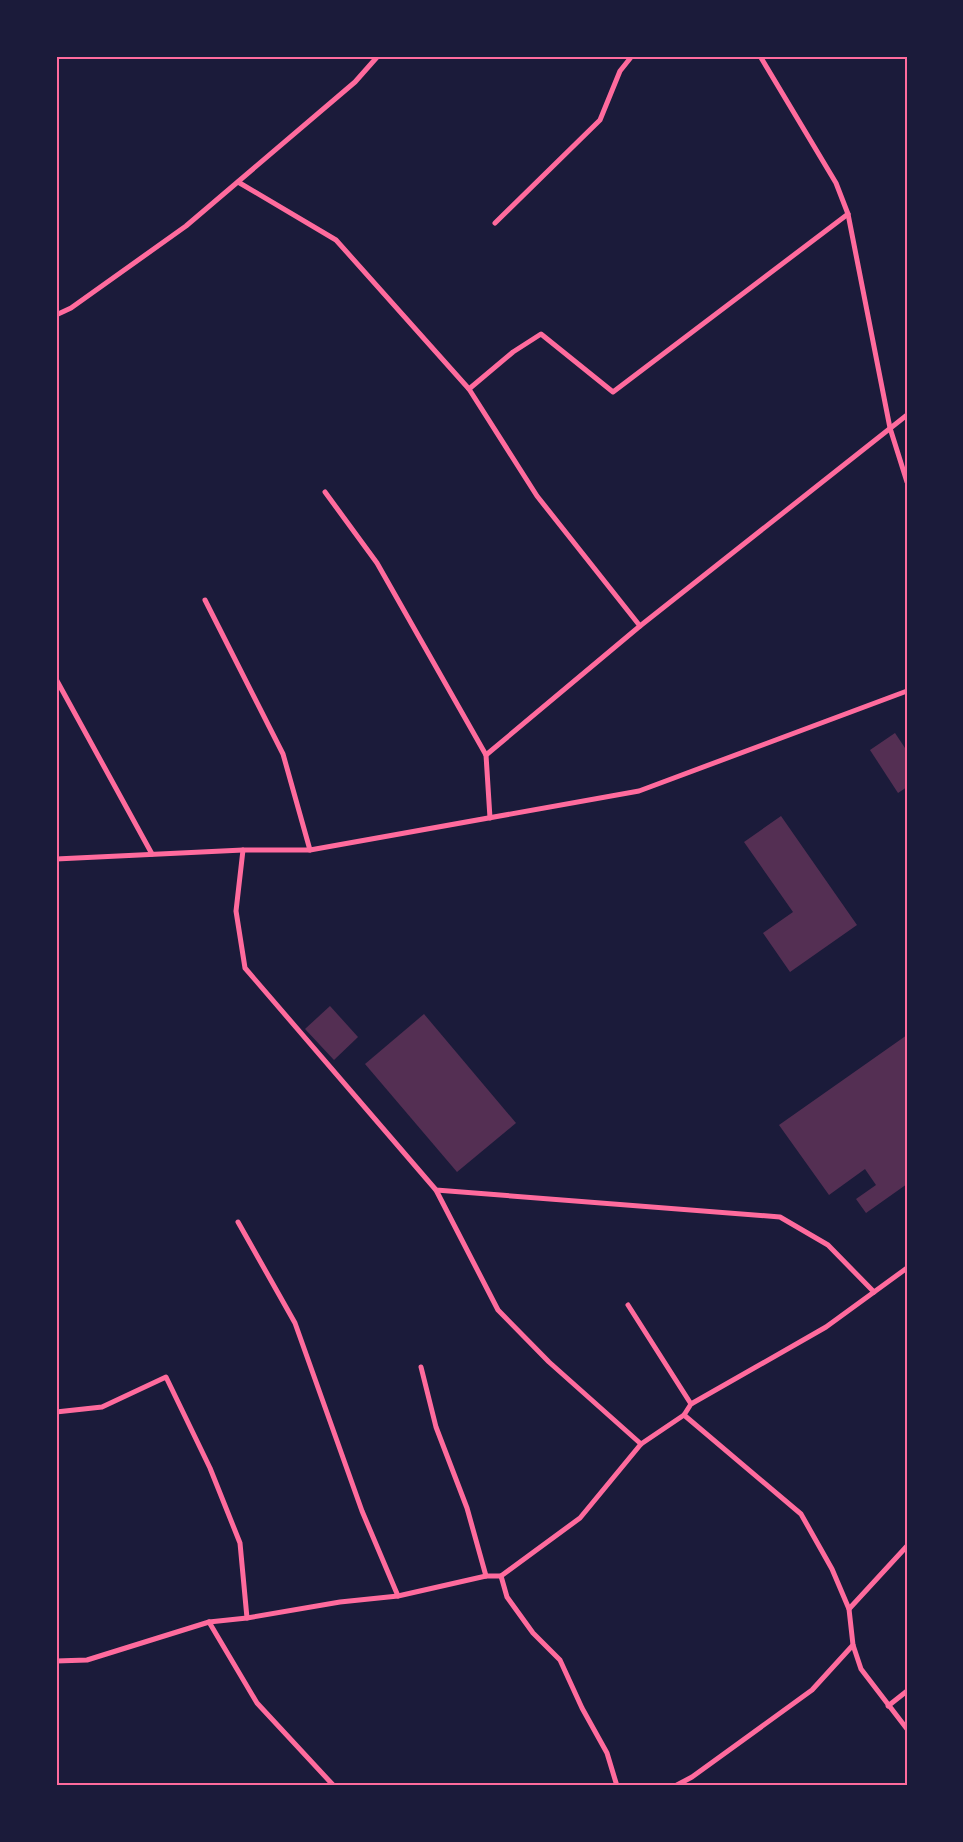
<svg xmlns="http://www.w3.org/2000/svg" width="963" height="1842" viewBox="0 0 963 1842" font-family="'DejaVu Sans',sans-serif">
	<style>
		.building { fill: #542f53 }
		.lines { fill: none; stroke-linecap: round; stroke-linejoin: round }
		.minor { stroke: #ff6b9d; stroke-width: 5 }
		.neatline { fill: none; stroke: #ff6b9d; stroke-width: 2 }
	</style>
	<rect width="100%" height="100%" fill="#1b1b3a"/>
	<!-- building -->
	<g class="building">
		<path d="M 895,733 L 907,751 L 907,787 L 898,793 L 870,750 Z"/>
		<path d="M 781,816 L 857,925 L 790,972 L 763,933 L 793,912 L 744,842 Z"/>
		<path d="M 330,1006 L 358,1037 L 334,1060 L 305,1029 Z"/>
		<path d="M 424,1014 L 516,1123 L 457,1172 L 365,1064 Z"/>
		<path d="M 907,1035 L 907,1184 L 866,1213 L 856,1199 L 876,1185 L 865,1169 L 829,1195 L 779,1125 Z"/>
	</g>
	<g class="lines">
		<!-- minor -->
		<g class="minor">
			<path d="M 760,56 L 836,183 L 848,214 L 890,428 L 907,482"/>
			<path d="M 238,182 L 336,240 L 469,389 L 537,496 L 640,626"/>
			<path d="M 495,223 L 600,120 L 620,71 L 632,56"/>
			<path d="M 56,315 L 71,308 L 186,226 L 355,82 L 378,56"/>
			<path d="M 469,389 L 513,352 L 541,334 L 613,392 L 848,214"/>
			<path d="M 325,492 L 377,563 L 486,755 L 490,818"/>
			<path d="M 205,600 L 283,754 L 310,850"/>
			<path d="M 56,679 L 152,854"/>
			<path d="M 486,755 L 640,626 L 907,415"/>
			<path d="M 243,850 L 236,911 L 245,968 L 436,1190 L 780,1217 L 828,1245 L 874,1292"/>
			<path d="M 56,859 L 243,850 L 310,850 L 639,791 L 907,691"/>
			<path d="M 436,1190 L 498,1310 L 549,1362 L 641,1444"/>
			<path d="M 238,1222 L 295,1323 L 362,1511 L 398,1596"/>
			<path d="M 628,1305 L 691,1404"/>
			<path d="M 421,1367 L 436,1427 L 467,1508 L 486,1576"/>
			<path d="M 56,1412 L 102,1407 L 166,1377 L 210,1468 L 240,1543 L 247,1618"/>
			<path d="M 501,1576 L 507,1597 L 533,1633 L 560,1660 L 582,1708 L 607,1753 L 617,1786"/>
			<path d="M 849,1609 L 907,1546"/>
			<path d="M 209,1622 L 257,1703 L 334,1786"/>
			<path d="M 853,1645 L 861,1669 L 907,1729"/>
			<path d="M 56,1661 L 87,1660 L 209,1622 L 247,1618 L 340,1602 L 398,1596 L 486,1576 L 501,1576 L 580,1518 L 641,1444 L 684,1415 L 691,1404 L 826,1327 L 907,1268"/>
			<path d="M 888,1706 L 907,1691"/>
			<path d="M 675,1786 L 692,1777 L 812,1690 L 853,1645 L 849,1609 L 832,1569 L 801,1514 L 684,1415"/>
		</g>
	</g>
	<!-- border -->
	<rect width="963" height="1842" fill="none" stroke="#1b1b3a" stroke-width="115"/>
	<rect x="58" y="58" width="848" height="1726" class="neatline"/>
</svg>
